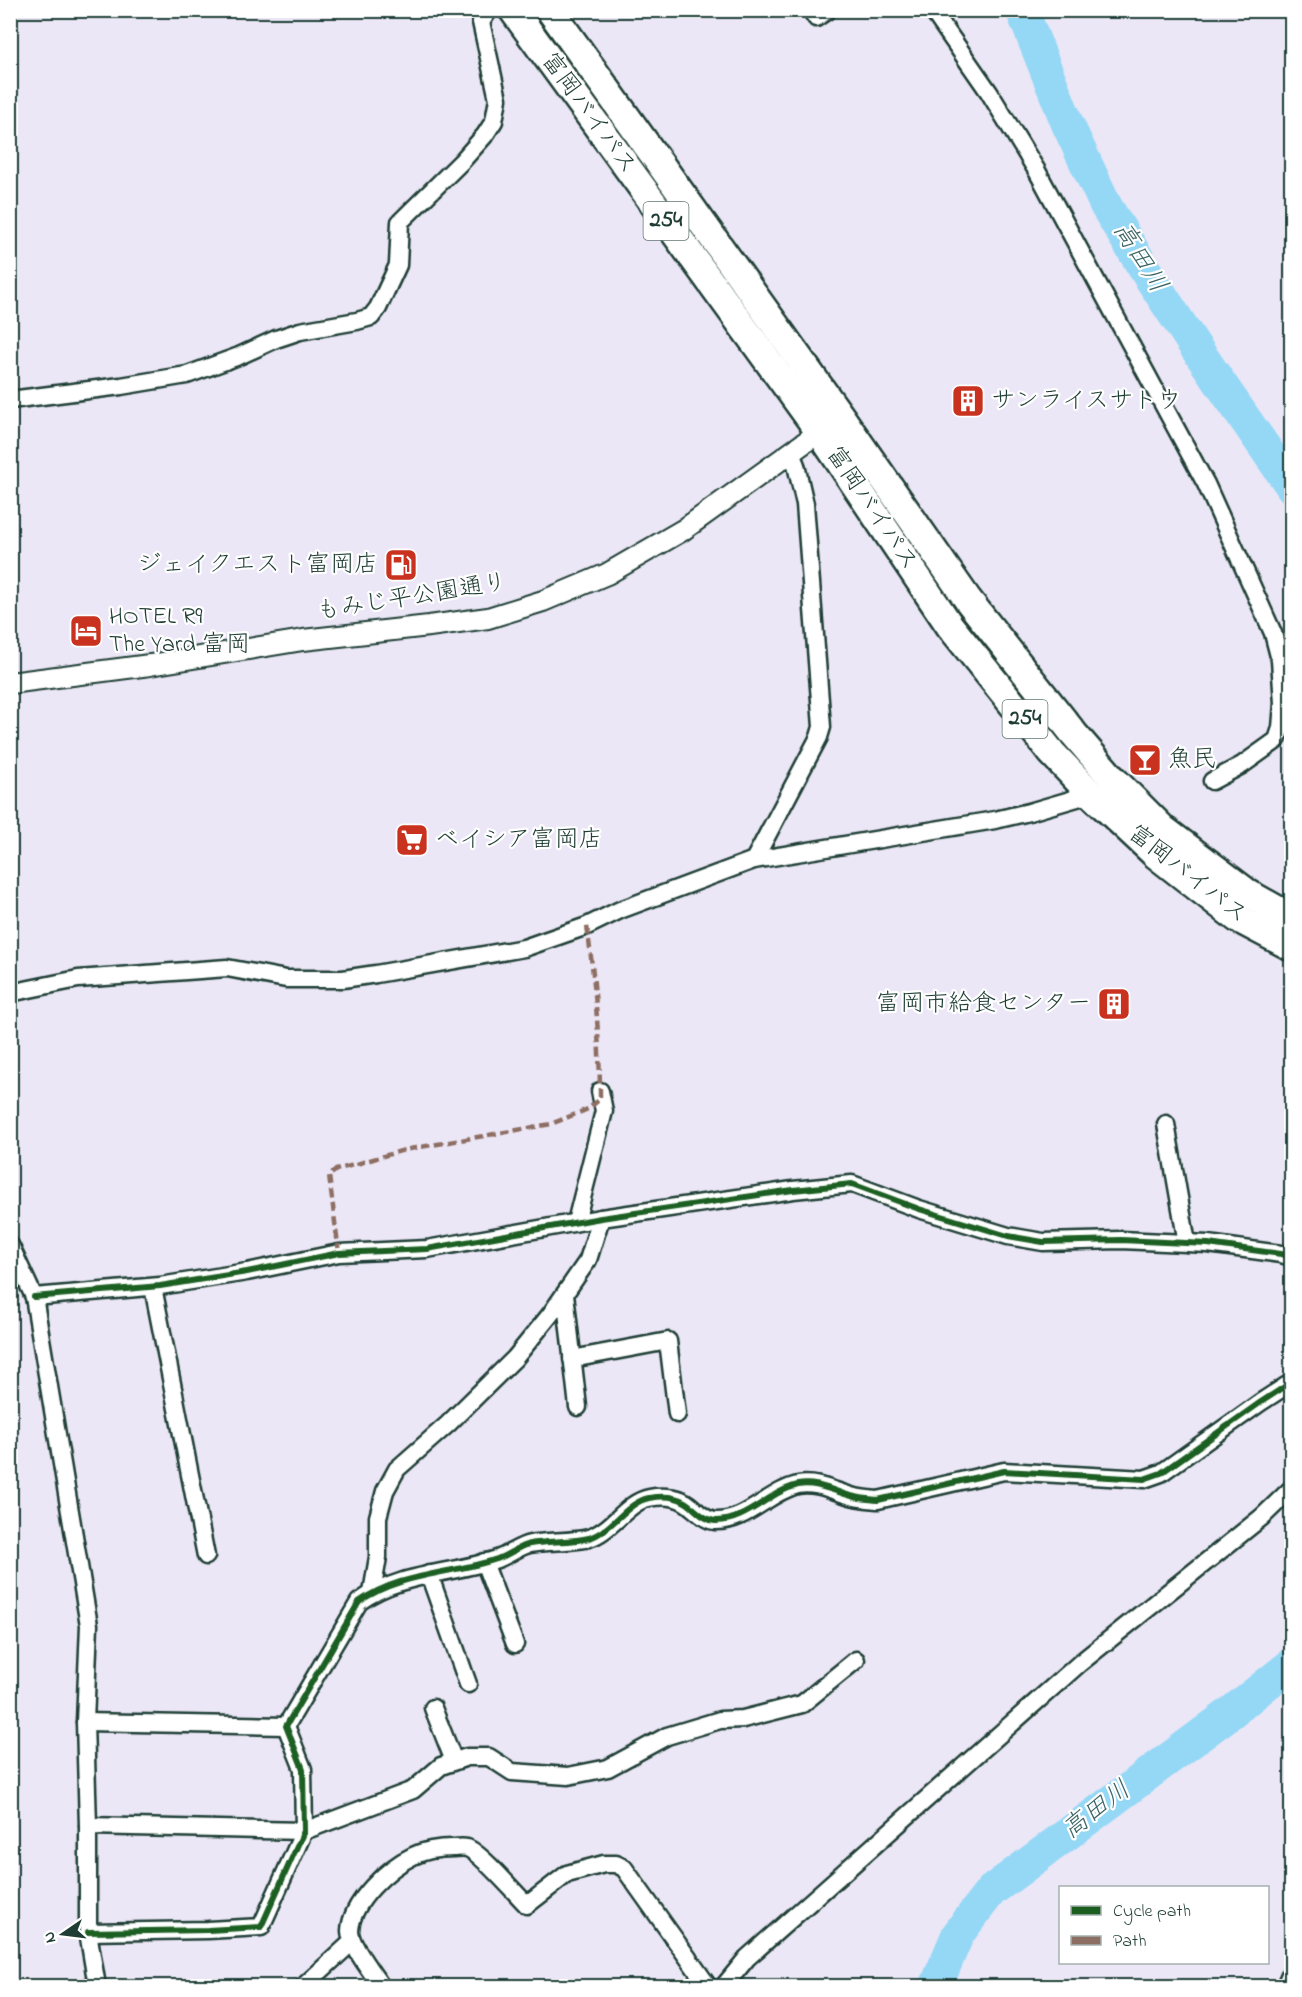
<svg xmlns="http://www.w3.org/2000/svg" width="1302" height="1997" viewBox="0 0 1302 1997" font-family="'Indie Flower','Klee One',sans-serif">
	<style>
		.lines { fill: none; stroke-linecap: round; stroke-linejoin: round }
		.river { stroke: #94d8f6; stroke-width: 33 }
		.minor-casing { stroke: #1f3d34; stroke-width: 21 }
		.tertiary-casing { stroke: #1f3d34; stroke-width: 24 }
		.trunk-casing { stroke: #1f3d34; stroke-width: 32 }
		.minor { stroke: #fff; stroke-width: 16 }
		.tertiary { stroke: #fff; stroke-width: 20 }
		.trunk { stroke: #fff; stroke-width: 27 }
		.quiet { stroke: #8d6e63; stroke-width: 4.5; stroke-dasharray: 9 4.5; stroke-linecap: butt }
		.cycleway-casing { stroke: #fff; stroke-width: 10 }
		.cycleway { stroke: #1b5e20; stroke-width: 6 }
		.labels { text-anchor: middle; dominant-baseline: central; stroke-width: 4.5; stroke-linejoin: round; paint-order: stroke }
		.shield { fill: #fff; stroke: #627771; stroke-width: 1.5 }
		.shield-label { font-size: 22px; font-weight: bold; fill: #1f3d34 }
		.street-label { font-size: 24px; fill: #1f3d34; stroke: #fff }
		.poi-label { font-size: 24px; fill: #1f3d34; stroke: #fff; text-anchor: start }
		.water-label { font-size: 26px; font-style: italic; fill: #3c6464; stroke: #fff }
	</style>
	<rect width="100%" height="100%" fill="#ece7f6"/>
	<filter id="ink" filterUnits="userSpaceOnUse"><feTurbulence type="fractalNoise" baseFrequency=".0167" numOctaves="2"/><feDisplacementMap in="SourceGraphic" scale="12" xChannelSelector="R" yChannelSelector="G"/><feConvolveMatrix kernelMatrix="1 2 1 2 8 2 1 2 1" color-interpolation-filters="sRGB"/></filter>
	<g filter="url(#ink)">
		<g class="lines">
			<!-- river -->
			<g class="river">
				<path d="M 1022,10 L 1068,125 L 1106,206 L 1145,270 L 1196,348 L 1292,487"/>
				<path d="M 936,1986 L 958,1934 L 991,1891 L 1229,1714 L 1292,1664"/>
			</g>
			<!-- minor casing -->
			<g class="minor-casing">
				<g id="minor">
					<path d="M 811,10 L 816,18 L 828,10"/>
					<path d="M 932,10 L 989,92 L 1037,171 L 1206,484 L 1273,633 L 1280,660 L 1283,703 L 1281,728 L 1277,740 L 1242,765 L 1212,781"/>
					<path d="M 10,400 L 121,386 L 187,375 L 239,356 L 276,339 L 300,331 L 357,321 L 371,317 L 378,308 L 398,265 L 400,222 L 462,161 L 485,135 L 494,121 L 498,99 L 481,22 L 489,10"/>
					<path d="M 754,860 L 819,737 L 822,727 L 805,504 L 796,465 L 791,453"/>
					<path d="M 10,993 L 78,979 L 227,968 L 286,979 L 343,979 L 376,974 L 524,948 L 587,926 L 620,910 L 754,860 L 995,820 L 1029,812 L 1091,794"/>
					<path d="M 1166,1124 L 1187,1243"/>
					<path d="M 576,1222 L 604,1111 L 600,1091"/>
					<path d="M 10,1245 L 34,1297 L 89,1625 L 85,1722 L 88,1826 L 88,1932 L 97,1986"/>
					<path d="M 153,1287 L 206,1556"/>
					<path d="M 565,1294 L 578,1407"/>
					<path d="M 34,1297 L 160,1286 L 247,1272 L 339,1253 L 427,1249 L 601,1218 L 793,1190 L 852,1184 L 919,1209 L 1008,1236 L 1043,1242 L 1121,1240 L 1208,1244 L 1281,1254 L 1292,1257"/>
					<path d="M 572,1359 L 668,1341 L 677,1414"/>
					<path d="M 484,1562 L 515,1644"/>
					<path d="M 429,1574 L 468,1684"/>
					<path d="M 372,1593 L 378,1557 L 378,1517 L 385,1491 L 397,1469 L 448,1424 L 515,1358 L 550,1315 L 588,1260 L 601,1218"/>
					<path d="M 433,1708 L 454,1761"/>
					<path d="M 85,1722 L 286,1726"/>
					<path d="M 88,1826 L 304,1831 L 413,1790 L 441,1766 L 467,1757 L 489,1757 L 512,1772 L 568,1776 L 608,1768 L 667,1736 L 720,1720 L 743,1719 L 802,1704 L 856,1660"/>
					<path d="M 88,1932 L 208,1930 L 261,1927 L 304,1831 L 303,1769 L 286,1726 L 359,1602 C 399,1573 452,1574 497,1559 C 509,1555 519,1546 530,1544 C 548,1541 574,1542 589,1538 C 612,1531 627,1502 649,1498 C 660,1496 675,1496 685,1502 C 694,1507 703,1520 715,1521 C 747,1522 768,1492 798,1485 C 817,1481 837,1493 855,1497 C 863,1499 871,1499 878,1500 L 1004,1471 L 1144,1479 L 1161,1473 L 1261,1402 L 1292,1382"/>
					<path d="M 304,1986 L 352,1942"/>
					<path d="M 381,1986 C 373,1974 350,1945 350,1931 C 351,1902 388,1868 413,1856 C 425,1850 439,1848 453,1848 C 457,1848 463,1847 467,1848 C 480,1852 515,1893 527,1905 L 567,1874 L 604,1864 L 616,1864 L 624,1868 L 708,1986"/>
					<path d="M 724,1986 L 747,1958 L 1080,1663 L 1262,1517 L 1292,1488"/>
					<path d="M 1285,1986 L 1292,1970"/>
				</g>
			</g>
			<!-- tertiary casing -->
			<g class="tertiary-casing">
				<path id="tertiary" d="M 10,683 L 150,665 L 303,640 L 429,626 L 488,618 L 543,601 L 607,574 L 683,530 L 829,425"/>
			</g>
			<!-- trunk casing -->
			<g class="trunk-casing">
				<g id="trunk">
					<path d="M 513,10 L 819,431 L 950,626 L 1052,753 L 1091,794 L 1155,854 L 1237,918 L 1292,947"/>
					<path d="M 550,10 L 841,417 L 968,600 L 1074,734 L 1112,778 L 1163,829 L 1249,894 L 1292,918"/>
				</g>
			</g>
			<!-- minor -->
			<use href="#minor" class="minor"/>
			<!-- tertiary -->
			<use href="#tertiary" class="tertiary"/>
			<!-- trunk -->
			<use href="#trunk" class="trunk"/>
			<!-- quiet -->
			<path class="quiet" d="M 339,1253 L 329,1176 L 336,1170 L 404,1150 L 551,1124 L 588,1109 L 600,1099 C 600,1040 595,984 587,926"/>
			<!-- cycleway casing -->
			<g class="cycleway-casing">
				<g id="cycleway">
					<path d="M 34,1297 L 160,1286 L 247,1272 L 339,1253 L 427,1249 L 601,1218 L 793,1190 L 852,1184 L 919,1209 L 1008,1236 L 1043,1242 L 1121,1240 L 1208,1244 L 1281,1254 L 1292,1257"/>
					<path d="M 88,1932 L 208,1930 L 261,1927 L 304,1831 L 303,1769 L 286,1726 L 359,1602 C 399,1573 452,1574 497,1559 C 509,1555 519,1546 530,1544 C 548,1541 574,1542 589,1538 C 612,1531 627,1502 649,1498 C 660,1496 675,1496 685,1502 C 694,1507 703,1520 715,1521 C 747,1522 768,1492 798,1485 C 817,1481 837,1493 855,1497 C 863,1499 871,1499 878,1500 L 1004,1471 L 1144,1479 L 1161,1473 L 1261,1402 L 1292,1382"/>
				</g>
			</g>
			<!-- cycleway -->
			<use href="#cycleway" class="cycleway"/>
		</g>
	</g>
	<!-- icons -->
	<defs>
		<g id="building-square" transform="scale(1.725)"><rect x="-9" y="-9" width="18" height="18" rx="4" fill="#c8321e" stroke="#fff"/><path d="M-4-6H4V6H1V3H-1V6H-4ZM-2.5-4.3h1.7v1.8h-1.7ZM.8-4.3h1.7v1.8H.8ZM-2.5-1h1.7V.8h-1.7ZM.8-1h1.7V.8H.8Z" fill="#fff"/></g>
		<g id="fuel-square" transform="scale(1.725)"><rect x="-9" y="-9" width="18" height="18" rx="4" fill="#c8321e" stroke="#fff"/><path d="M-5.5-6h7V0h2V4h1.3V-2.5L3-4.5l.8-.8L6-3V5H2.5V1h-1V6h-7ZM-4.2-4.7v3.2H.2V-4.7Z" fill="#fff"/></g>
		<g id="hotel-square" transform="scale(1.725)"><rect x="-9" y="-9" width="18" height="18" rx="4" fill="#c8321e" stroke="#fff"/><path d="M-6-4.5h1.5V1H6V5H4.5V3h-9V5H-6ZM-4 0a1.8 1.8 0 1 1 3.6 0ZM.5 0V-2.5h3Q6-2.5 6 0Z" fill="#fff"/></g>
		<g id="bar-square" transform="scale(1.725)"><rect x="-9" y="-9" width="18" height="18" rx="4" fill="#c8321e" stroke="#fff"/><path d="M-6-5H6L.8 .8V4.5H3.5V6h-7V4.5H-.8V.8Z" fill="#fff"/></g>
		<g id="supermarket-square" transform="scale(1.725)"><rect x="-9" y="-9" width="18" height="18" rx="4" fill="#c8321e" stroke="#fff"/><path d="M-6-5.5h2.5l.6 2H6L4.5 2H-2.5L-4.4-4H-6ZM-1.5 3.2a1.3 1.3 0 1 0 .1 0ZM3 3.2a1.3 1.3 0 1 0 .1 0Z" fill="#fff"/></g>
	</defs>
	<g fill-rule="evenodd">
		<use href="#building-square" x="968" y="401"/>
		<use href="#fuel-square" x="401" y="565"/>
		<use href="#hotel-square" x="86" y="631"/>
		<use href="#bar-square" x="1145" y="760"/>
		<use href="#supermarket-square" x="412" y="840"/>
		<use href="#building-square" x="1114" y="1004"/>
	</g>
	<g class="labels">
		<!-- shield labels -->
		<g class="shield">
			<rect x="643.5" y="202" width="45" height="38" rx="4.5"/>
			<rect x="1002.5" y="700" width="45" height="38" rx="4.5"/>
		</g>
		<g class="shield-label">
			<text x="666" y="221">254</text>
			<text x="1025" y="719">254</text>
		</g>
		<!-- street labels -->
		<g class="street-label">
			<text transform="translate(588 114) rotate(54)">富岡バイパス</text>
			<text transform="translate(871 509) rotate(56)">富岡バイパス</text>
			<text transform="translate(412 598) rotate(-9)">もみじ平公園通り</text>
			<text transform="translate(1187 875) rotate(38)">富岡バイパス</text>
		</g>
		<!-- poi labels -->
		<g class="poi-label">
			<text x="991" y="401">サンライスサトウ</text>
			<text x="378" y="565" text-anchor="end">ジェイクエスト富岡店</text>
			<text x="109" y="617">HOTEL R9<tspan x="109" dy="28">The Yard 富岡</tspan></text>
			<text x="1168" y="760">魚民</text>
			<text x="435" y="840">ベイシア富岡店</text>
			<text x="1091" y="1004" text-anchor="end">富岡市給食センター</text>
		</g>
		<!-- water labels -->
		<g class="water-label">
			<text transform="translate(1139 258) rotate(58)">高田川</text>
			<text transform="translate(1097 1811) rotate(-37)">高田川</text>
		</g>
	</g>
	<!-- margin -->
	<rect width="1302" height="1997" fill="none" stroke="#fff" stroke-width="36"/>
	<rect x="18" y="18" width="1266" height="1961" fill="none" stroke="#1f3d34" stroke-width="2" filter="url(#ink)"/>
	<!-- legend -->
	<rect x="1059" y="1886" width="210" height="78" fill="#ffffff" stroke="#a5b1ae" stroke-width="1.5"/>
	<rect x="1071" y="1906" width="30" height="9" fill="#1b5e20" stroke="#a5b1ae" stroke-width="1.5"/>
	<text x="1113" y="1916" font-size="18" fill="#1f3d34">Cycle path</text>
	<rect x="1071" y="1936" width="30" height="9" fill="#8d6e63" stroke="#a5b1ae" stroke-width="1.5"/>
	<text x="1113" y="1946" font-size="18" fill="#1f3d34">Path</text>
	<!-- north arrow -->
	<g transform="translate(63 1934) rotate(256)" stroke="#ffffff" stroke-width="4.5" paint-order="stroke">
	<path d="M0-4.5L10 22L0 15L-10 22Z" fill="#1f3d34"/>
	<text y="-9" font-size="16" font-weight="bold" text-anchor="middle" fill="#1f3d34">N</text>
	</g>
</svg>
